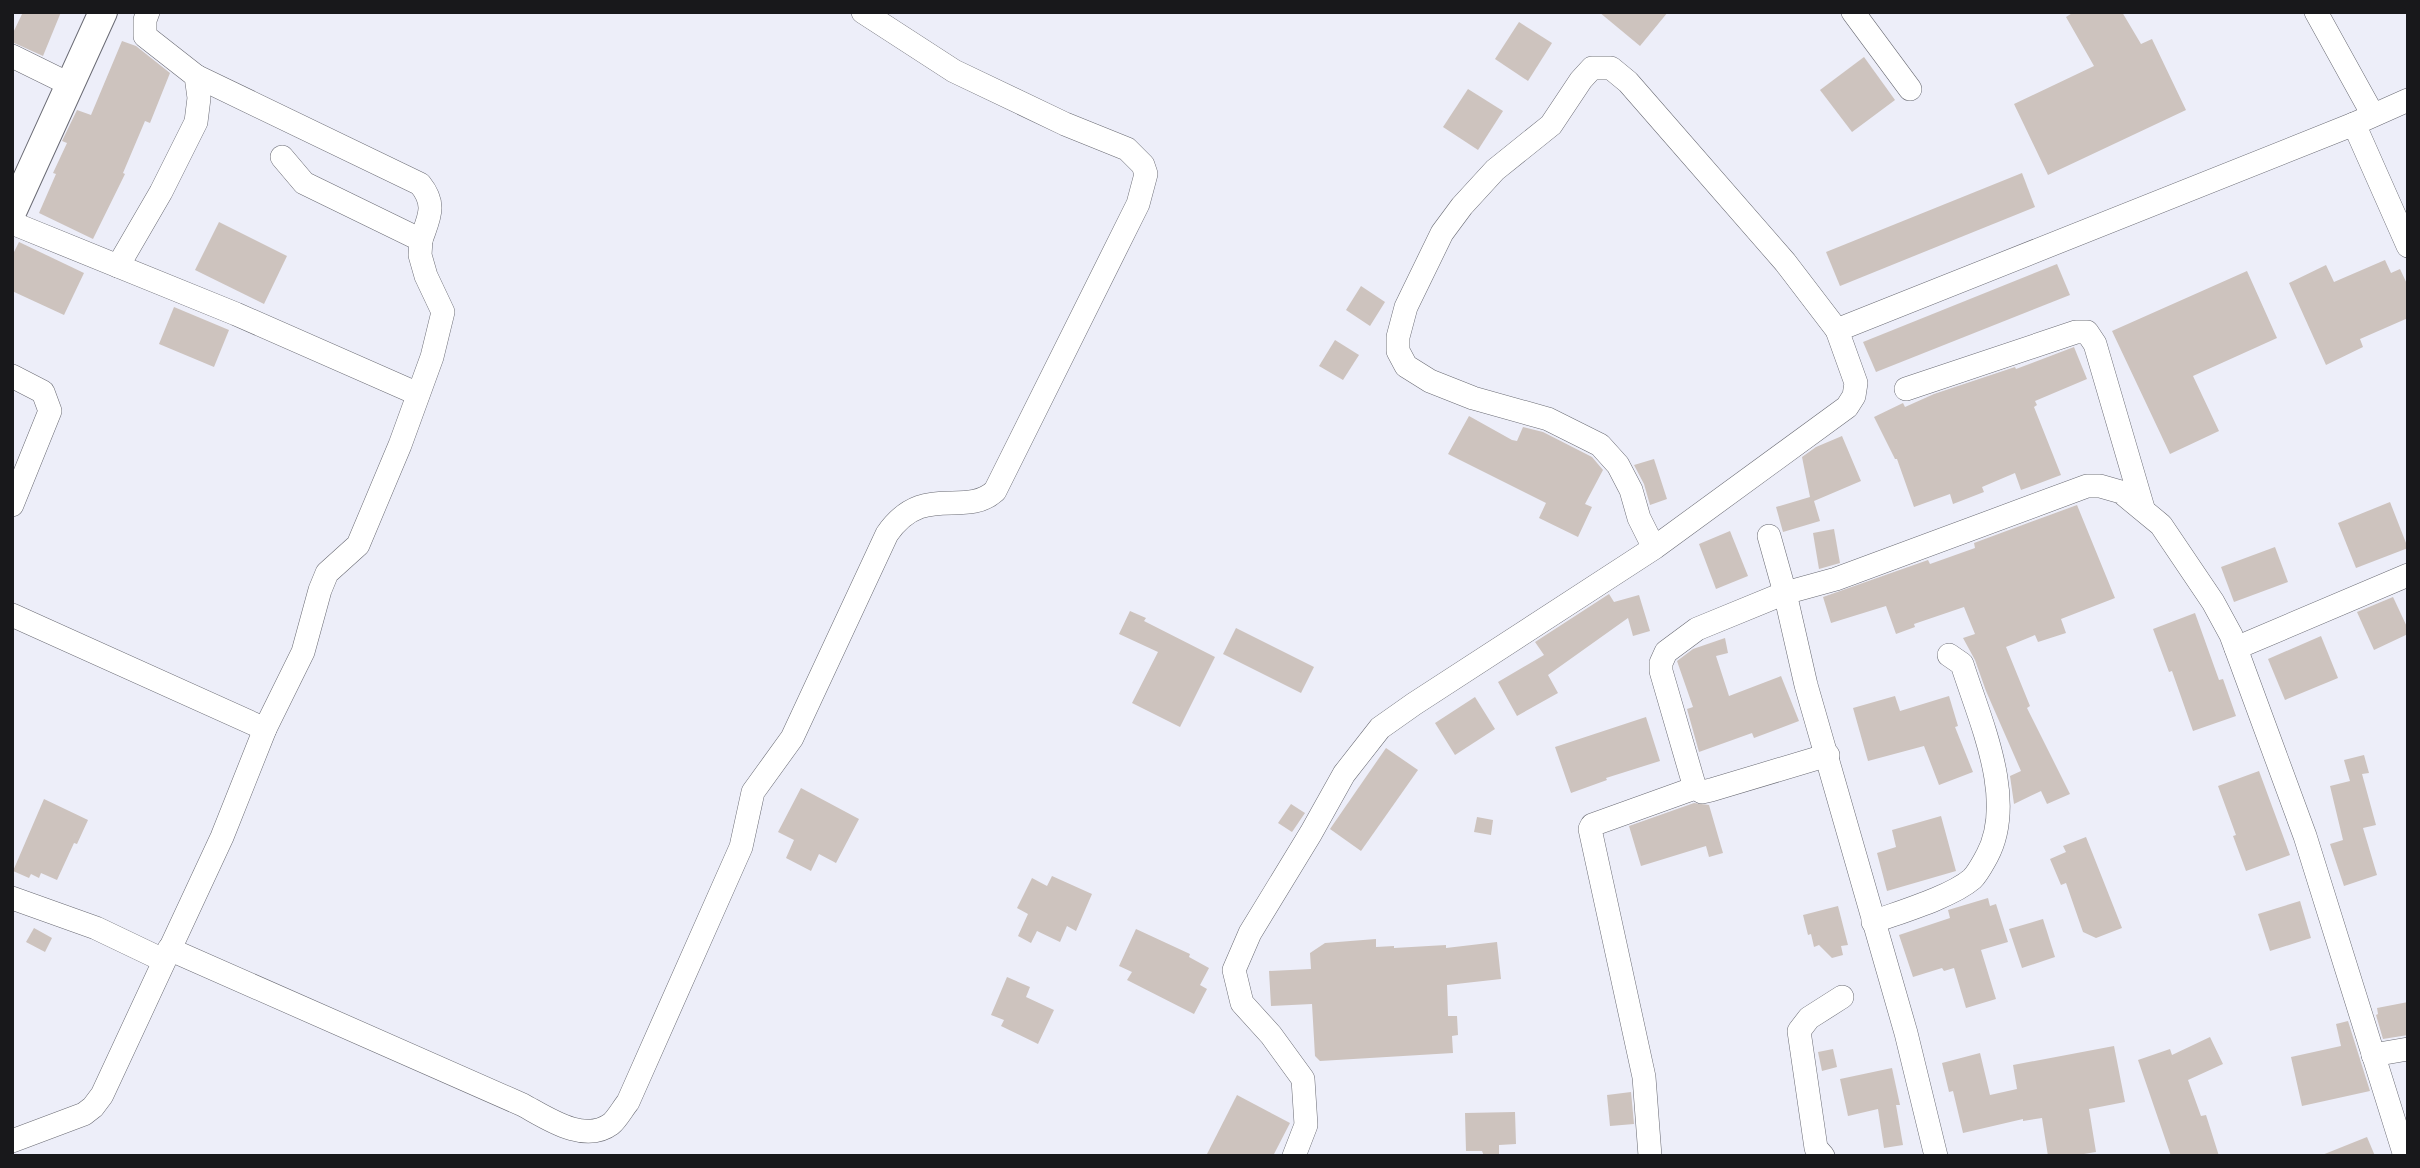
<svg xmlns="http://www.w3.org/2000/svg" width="2420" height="1168" viewBox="0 0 2420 1168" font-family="'Noto Sans',sans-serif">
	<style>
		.building { fill: #cdc3be }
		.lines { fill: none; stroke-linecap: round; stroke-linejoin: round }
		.minor-casing { stroke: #696a73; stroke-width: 24 }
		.major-casing { stroke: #696a73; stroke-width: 30 }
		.minor { stroke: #fff; stroke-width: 23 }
		.major { stroke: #fff; stroke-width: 28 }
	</style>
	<rect width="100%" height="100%" fill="#edeef9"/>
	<!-- building -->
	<g class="building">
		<path d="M 23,12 L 61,12 L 43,56 L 12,42 L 12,35 Z"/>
		<path d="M 1599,12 L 1668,12 L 1640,46 Z"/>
		<path d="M 2074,12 L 2122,12 L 2141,44 L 2152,39 L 2186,110 L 2048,175 L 2014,104 L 2094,66 L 2066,17 Z"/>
		<path d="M 1519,22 L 1552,43 L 1528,81 L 1495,59 Z"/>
		<path d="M 122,41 L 136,46 L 170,73 L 150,123 L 145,121 L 123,173 L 125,174 L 93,239 L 39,213 L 56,174 L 53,173 L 67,143 L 62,141 L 77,110 L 91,115 Z"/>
		<path d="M 1864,57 L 1895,100 L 1852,132 L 1820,90 Z"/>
		<path d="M 1468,89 L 1503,111 L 1478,150 L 1443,127 Z"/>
		<path d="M 2022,173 L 2035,207 L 1840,286 L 1826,252 Z"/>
		<path d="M 219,222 L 287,256 L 264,304 L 195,270 Z"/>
		<path d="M 19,242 L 84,273 L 64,315 L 12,291 L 12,256 Z"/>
		<path d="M 2385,260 L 2391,273 L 2400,269 L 2408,286 L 2408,318 L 2360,339 L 2363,347 L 2326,365 L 2289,283 L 2326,265 L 2334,282 Z"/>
		<path d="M 2057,264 L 2070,295 L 1876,372 L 1863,342 Z"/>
		<path d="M 2247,271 L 2277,338 L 2193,376 L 2219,431 L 2170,454 L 2112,331 Z"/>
		<path d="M 1361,286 L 1385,302 L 1370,326 L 1346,310 Z"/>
		<path d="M 174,307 L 229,330 L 214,367 L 159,344 Z"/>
		<path d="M 1335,340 L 1359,355 L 1343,380 L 1319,366 Z"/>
		<path d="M 2074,347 L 2087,379 L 2035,401 L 2037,405 L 2034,407 L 2061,475 L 2021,490 L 2015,473 L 1982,487 L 1984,492 L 1953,504 L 1950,494 L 1914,507 L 1897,459 L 1895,459 L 1874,417 L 1903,403 L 1905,407 L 1934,394 L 2015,367 L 2016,369 Z"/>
		<path d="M 1469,416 L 1512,440 L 1517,441 L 1523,427 L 1543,432 L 1592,457 L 1603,470 L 1585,504 L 1592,507 L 1578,537 L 1539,518 L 1546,503 L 1448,454 Z"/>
		<path d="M 1842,436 L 1861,481 L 1814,501 L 1820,521 L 1783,532 L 1776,507 L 1810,497 L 1802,457 L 1816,447 Z"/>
		<path d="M 1654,459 L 1667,499 L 1650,505 L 1644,484 L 1634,465 Z"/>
		<path d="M 2390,502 L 2408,548 L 2356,568 L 2338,523 Z"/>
		<path d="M 2077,505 L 2115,598 L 2061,619 L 2066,633 L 2038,642 L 2035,635 L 2006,647 L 2030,706 L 2027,708 L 2070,794 L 2047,804 L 2041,791 L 2014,804 L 2010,776 L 2021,771 L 1986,691 L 1975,660 L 1963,638 L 1975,634 L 1964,607 L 1914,624 L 1915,627 L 1896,634 L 1886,606 L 1831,623 L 1823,597 L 1928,560 L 1930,564 L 1975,548 L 1974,543 Z"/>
		<path d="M 1834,529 L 1840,563 L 1819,569 L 1813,533 Z"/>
		<path d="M 1730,531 L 1748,576 L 1716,589 L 1699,544 Z"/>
		<path d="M 2275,547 L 2288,582 L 2234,602 L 2221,567 Z"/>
		<path d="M 1609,594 L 1614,602 L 1639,595 L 1650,631 L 1633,636 L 1628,618 L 1548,675 L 1558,693 L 1517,716 L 1498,682 L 1544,655 L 1535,642 Z"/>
		<path d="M 2393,597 L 2408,629 L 2408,634 L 2374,650 L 2357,612 Z"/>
		<path d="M 1130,611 L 1146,618 L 1144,621 L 1215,657 L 1180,727 L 1132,703 L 1158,652 L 1119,634 Z"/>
		<path d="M 2195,613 L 2219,680 L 2223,679 L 2236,716 L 2193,731 L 2172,671 L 2169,672 L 2153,629 Z"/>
		<path d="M 1236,628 L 1314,667 L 1301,693 L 1223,654 Z"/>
		<path d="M 2321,636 L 2338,678 L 2285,700 L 2268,659 Z"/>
		<path d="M 1725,638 L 1728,653 L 1716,656 L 1729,696 L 1781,676 L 1799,721 L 1754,738 L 1752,733 L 1699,752 L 1687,709 L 1693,707 L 1677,661 L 1693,649 Z"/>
		<path d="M 1895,696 L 1900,711 L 1949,696 L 1958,726 L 1955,727 L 1973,772 L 1939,785 L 1924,746 L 1868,761 L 1853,708 Z"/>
		<path d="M 1475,697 L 1495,729 L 1455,755 L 1435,723 Z"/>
		<path d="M 1646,717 L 1660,761 L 1606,778 L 1607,780 L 1571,793 L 1555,747 Z"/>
		<path d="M 1386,748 L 1418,770 L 1361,851 L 1330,829 Z"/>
		<path d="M 2364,755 L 2369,773 L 2362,774 L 2376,825 L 2363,828 L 2377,875 L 2344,886 L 2330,844 L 2343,840 L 2330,786 L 2350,781 L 2344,760 Z"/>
		<path d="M 2259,771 L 2290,855 L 2246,871 L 2233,836 L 2236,835 L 2218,786 Z"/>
		<path d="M 801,788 L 859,819 L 836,863 L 819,854 L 811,871 L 786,858 L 794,840 L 778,832 Z"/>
		<path d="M 44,799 L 88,820 L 77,844 L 74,843 L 57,880 L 41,873 L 39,878 L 31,874 L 29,878 L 13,871 Z"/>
		<path d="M 1694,803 L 1709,805 L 1723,853 L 1709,857 L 1706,846 L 1641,866 L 1629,826 Z"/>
		<path d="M 1291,804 L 1305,813 L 1292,832 L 1278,823 Z"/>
		<path d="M 1941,816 L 1956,871 L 1887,891 L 1877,853 L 1896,847 L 1892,830 Z"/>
		<path d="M 1477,817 L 1493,820 L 1491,835 L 1474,832 Z"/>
		<path d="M 2086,837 L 2122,928 L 2096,938 L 2083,932 L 2066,883 L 2061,885 L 2050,859 L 2066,852 L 2063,846 Z"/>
		<path d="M 1052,876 L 1092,894 L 1076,931 L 1067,926 L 1060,942 L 1037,931 L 1031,943 L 1018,936 L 1028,914 L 1017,908 L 1032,878 L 1047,886 Z"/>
		<path d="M 1988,898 L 1990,906 L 1996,904 L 2008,942 L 1981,950 L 1996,999 L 1966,1008 L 1954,968 L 1944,971 L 1942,968 L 1913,977 L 1899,935 L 1950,918 L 1948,910 Z"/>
		<path d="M 2300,901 L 2311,938 L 2270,951 L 2258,914 Z"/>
		<path d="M 1838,906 L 1848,945 L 1841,946 L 1843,955 L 1832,958 L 1819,945 L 1814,947 L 1811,934 L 1808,935 L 1803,915 Z"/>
		<path d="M 2043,919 L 2055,957 L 2022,968 L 2009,929 Z"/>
		<path d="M 34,928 L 52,938 L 45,952 L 26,942 Z"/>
		<path d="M 1136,929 L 1190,954 L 1189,957 L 1209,968 L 1200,985 L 1207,989 L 1194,1014 L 1127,980 L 1132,972 L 1119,966 Z"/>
		<path d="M 1376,939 L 1376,947 L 1394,946 L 1394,948 L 1446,945 L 1446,948 L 1497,942 L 1501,979 L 1447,985 L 1448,1016 L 1457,1016 L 1458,1035 L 1452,1036 L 1453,1053 L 1320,1061 L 1315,1056 L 1312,1004 L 1271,1006 L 1269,971 L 1311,969 L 1310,953 L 1325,943 Z"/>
		<path d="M 1007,977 L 1030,987 L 1026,997 L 1054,1010 L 1038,1044 L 1001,1026 L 1004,1020 L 991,1015 Z"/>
		<path d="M 2408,1002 L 2408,1035 L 2383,1039 L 2376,1015 L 2378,1014 L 2377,1008 Z"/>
		<path d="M 2348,1021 L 2370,1091 L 2302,1106 L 2291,1057 L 2341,1046 L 2336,1024 Z"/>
		<path d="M 2210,1037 L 2223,1064 L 2188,1080 L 2201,1116 L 2206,1115 L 2219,1156 L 2171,1156 L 2138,1060 L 2170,1049 L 2172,1055 Z"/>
		<path d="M 2114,1046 L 2125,1102 L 2089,1109 L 2096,1152 L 2072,1156 L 2048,1156 L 2042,1118 L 2023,1121 L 2023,1119 L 1963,1133 L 1953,1091 L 1949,1092 L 1942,1063 L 1980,1053 L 1990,1095 L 2017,1089 L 2013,1065 Z"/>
		<path d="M 1833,1049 L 1837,1067 L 1822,1071 L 1818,1052 Z"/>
		<path d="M 1892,1068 L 1900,1105 L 1896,1105 L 1903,1145 L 1884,1148 L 1878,1109 L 1848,1116 L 1840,1079 Z"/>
		<path d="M 1631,1092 L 1634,1124 L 1610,1126 L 1607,1095 Z"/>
		<path d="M 1237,1095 L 1290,1123 L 1273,1156 L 1206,1156 Z"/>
		<path d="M 1515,1112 L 1516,1144 L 1499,1145 L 1499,1156 L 1484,1156 L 1482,1151 L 1466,1151 L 1465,1113 Z"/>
		<path d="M 2367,1137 L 2375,1156 L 2322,1156 L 2322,1155 Z"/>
	</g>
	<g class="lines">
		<!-- minor casing -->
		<g class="minor-casing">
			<g id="minor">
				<path d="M 1853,12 L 1910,89"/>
				<path d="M 2316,12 L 2373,115"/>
				<path d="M 12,56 L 71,85"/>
				<path d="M 196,76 L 420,184 C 437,205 429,217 421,240"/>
				<path d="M 2354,124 L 2408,246"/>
				<path d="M 12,223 L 236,314 L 418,394"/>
				<path d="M 118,266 L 161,192 L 196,122 L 199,98 L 196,76 L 145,36 L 145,20 L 148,12"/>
				<path d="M 1837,330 L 2354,124 L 2408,100"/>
				<path d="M 12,376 L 43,392 L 50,411 L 12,505"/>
				<path d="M 1906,389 L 2076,332 L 2087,332 L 2095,344 L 2143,508"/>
				<path d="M 1769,536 L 1785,593 L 1806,685 L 1906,1033 L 1936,1156"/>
				<path d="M 12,615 L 265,729"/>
				<path d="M 2236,648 L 2408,575"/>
				<path d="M 1695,788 L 1661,671 L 1661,663 L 1666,652 L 1697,629 L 1785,593 L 1836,579 L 2087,486 L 2100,486 L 2121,492 L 2161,525 L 2213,602 L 2231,635 L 2305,836 L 2405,1156"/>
				<path d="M 12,898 L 96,928 L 163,960"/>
				<path d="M 1873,922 C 1900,912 1951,897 1972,879 C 1978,873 1983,863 1987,856 C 2017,800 1980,721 1962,664 L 1949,655"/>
				<path d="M 169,949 L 523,1105 C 547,1118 584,1144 611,1124 C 617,1119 623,1108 628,1102 L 741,847 L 753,792 L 792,738 L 887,534 C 924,481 964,519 995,491 L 1138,204 L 1146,174 L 1143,165 L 1127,149 L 1065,124 L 954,71 L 863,12"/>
				<path d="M 2373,1055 L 2408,1049"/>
				<path d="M 12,1141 L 84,1114 L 93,1107 L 102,1095 L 222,837 L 265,729 L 303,652 L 320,590 L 327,573 L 358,545 L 400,445 L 432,357 L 443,312 L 426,276 L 420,255 L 421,240 L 304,183 L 282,157"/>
				<path d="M 1294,1156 L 1306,1125 L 1303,1079 L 1271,1035 L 1242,1003 L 1234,970 L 1250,933 L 1311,833 L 1344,774 L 1380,728 L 1414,704 L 1654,548 L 1847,407 L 1854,396 L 1856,383 L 1837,330 L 1785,262 L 1628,82 L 1611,68 L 1592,68 L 1581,80 L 1551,125 L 1495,170 L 1462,206 L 1442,233 L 1406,307 L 1398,337 L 1398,351 L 1406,366 L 1430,381 L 1473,398 L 1548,419 L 1600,445 L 1618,465 L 1631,490 L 1639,518 L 1654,548"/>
				<path d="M 1650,1156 L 1644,1077 L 1590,829 L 1592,825 L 1695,788 L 1702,792 L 1711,790 L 1828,755"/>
				<path d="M 1823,1156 L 1816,1148 L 1799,1031 L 1809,1018 L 1842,997"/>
			</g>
		</g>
		<!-- major casing -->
		<g class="major-casing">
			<path id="major" d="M 12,212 L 103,12"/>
		</g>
		<!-- minor -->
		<use href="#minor" class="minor"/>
		<!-- major -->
		<use href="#major" class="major"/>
	</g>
	<!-- border -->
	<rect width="2420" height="1168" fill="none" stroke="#18181b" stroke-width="28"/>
</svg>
